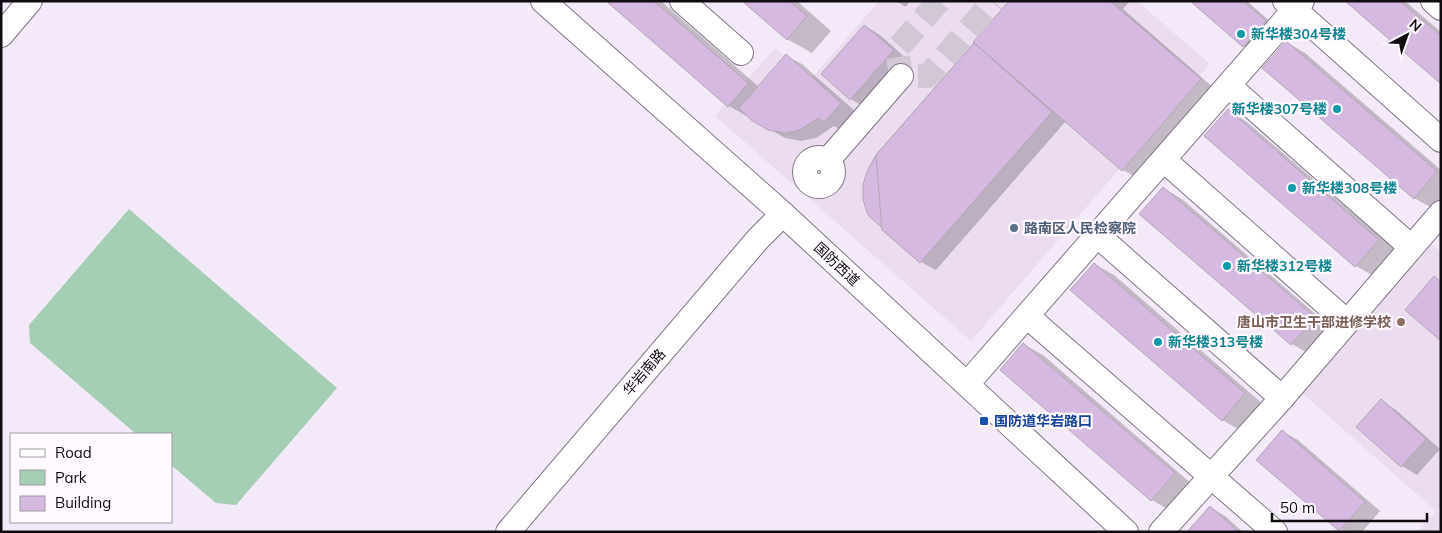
<svg xmlns="http://www.w3.org/2000/svg" width="1442" height="533" viewBox="0 0 1442 533" font-family="Mulish,'Noto Sans SC',sans-serif">
	<style>
		.built { fill: #ecdcf0 }
		.green { fill: #a5cfb5 }
		.shadow { fill: #0003 }
		.building { fill: #d6b9e1; stroke: #b3a8b6 }
		.lines { fill: none; stroke-linecap: round; stroke-linejoin: round }
		.minor-tunnel { stroke: #d2c8d5; stroke-width: 24; stroke-dasharray: 24 12; stroke-linecap: butt }
		.minor-casing { stroke: #807683; stroke-width: 26 }
		.minor { stroke: #fff; stroke-width: 24 }
		.culture-dot { fill: #0f9aa8; stroke: #fdf9ff; stroke-width: 2 }
		.service-dot { fill: #5c6f8a; stroke: #fdf9ff; stroke-width: 2 }
		.education-dot { fill: #8d6e63; stroke: #fdf9ff; stroke-width: 2 }
		.transit-dot { fill: #1a4fb4; stroke: #fdf9ff; stroke-width: 2 }
		.labels { text-anchor: middle; dominant-baseline: central; stroke-width: 4.5; stroke-linejoin: round; paint-order: stroke }
		.culture-label { font-size: 14px; font-weight: bold; fill: #0d838f; stroke: #fdf9ff; text-anchor: start }
		.service-label { font-size: 14px; font-weight: bold; fill: #4e5e75; stroke: #fdf9ff; text-anchor: start }
		.street-label { font-size: 14px; fill: #100c11; stroke: #fdf9ff }
		.education-label { font-size: 14px; font-weight: bold; fill: #785e54; stroke: #fdf9ff; text-anchor: end }
		.transit-label { font-size: 14px; font-weight: bold; fill: #164399; stroke: #fdf9ff; text-anchor: start }
	</style>
	<rect width="100%" height="100%" fill="#f4e9f8"/>
	<!-- built -->
	<g class="built">
		<path d="M 879,1 L 1137,1 L 1210,64 L 971,341 L 715,116 L 775,48 L 811,79 Z"/>
		<path d="M 1430,243 L 1441,252 L 1441,506 L 1437,511 L 1441,514 L 1441,532 L 1418,532 L 1436,511 L 1300,391 Z"/>
	</g>
	<!-- green -->
	<path class="green" d="M 129,209 L 337,388 L 236,505 L 216,503 L 171,465 L 171,434 L 136,434 L 30,343 L 29,325 Z"/>
	<!-- shadow -->
	<g class="shadow">
		<path d="M 608,1 L 661,1 L 759,87 L 786,56 L 802,64 L 856,112 L 841,130 L 834,126 L 816,138 L 801,141 L 785,138 L 729,106 Z"/>
		<path d="M 744,1 L 797,1 L 831,31 L 812,53 L 787,39 Z"/>
		<path d="M 896,1 L 910,1 L 906,7 Z"/>
		<path d="M 1010,1 L 1130,1 L 1123,9 L 1215,89 L 1138,178 L 1123,170 L 1066,121 L 936,270 L 921,262 L 877,156 Z"/>
		<path d="M 1192,1 L 1247,1 L 1280,30 L 1259,55 L 1244,46 Z"/>
		<path d="M 1347,1 L 1405,1 L 1441,32 L 1441,82 Z"/>
		<path d="M 865,26 L 880,35 L 908,60 L 866,108 L 851,99 L 823,74 Z"/>
		<path d="M 1286,42 L 1305,53 L 1441,170 L 1441,201 L 1434,209 L 1414,198 Z"/>
		<path d="M 1228,110 L 1247,122 L 1398,252 L 1376,277 L 1356,266 L 1206,136 Z"/>
		<path d="M 1164,188 L 1183,200 L 1333,329 L 1311,355 L 1292,344 Z"/>
		<path d="M 1094,264 L 1114,275 L 1264,405 L 1242,431 L 1222,420 Z"/>
		<path d="M 1023,344 L 1043,355 L 1193,485 L 1171,511 L 1152,500 Z"/>
		<path d="M 1381,401 L 1396,410 L 1440,449 L 1417,475 L 1402,466 L 1358,427 Z"/>
		<path d="M 1283,432 L 1298,440 L 1380,511 L 1362,532 L 1340,530 L 1258,460 Z"/>
		<path d="M 1210,507 L 1225,516 L 1243,532 L 1189,532 Z"/>
	</g>
	<!-- building -->
	<g class="building">
		<path d="M 606,1 L 654,1 L 748,83 L 728,107 Z"/>
		<path d="M 742,1 L 790,1 L 807,16 L 787,40 Z"/>
		<path d="M 1009,1 L 1110,1 L 1201,79 L 1122,171 L 973,42 Z"/>
		<path d="M 1190,1 L 1243,1 L 1266,21 L 1243,47 Z"/>
		<path d="M 1345,1 L 1400,1 L 1441,36 L 1441,84 Z"/>
		<path d="M 864,25 L 894,50 L 850,100 L 821,74 Z"/>
		<path d="M 1286,41 L 1437,171 L 1414,199 L 1262,68 Z"/>
		<path d="M 974,43 L 1052,112 L 920,263 L 868,215 L 863,200 L 863,184 L 868,169 L 876,155 Z"/>
		<path d="M 974,43 L 1052,112 L 920,263 L 882,230 L 876,155 Z"/>
		<path d="M 786,54 L 841,103 L 825,122 L 818,118 L 800,130 L 785,133 L 768,130 L 751,120 L 739,108 Z"/>
		<path d="M 1228,109 L 1379,240 L 1355,267 L 1204,136 Z"/>
		<path d="M 1163,187 L 1315,317 L 1291,345 L 1139,214 Z"/>
		<path d="M 1094,263 L 1245,393 L 1222,421 L 1070,290 Z"/>
		<path d="M 1434,276 L 1441,282 L 1441,341 L 1405,310 Z"/>
		<path d="M 1023,343 L 1175,473 L 1151,501 L 1000,370 Z"/>
		<path d="M 1381,399 L 1426,439 L 1401,467 L 1356,427 Z"/>
		<path d="M 1282,430 L 1365,502 L 1339,531 L 1256,460 Z"/>
		<path d="M 1210,506 L 1239,532 L 1187,532 Z"/>
	</g>
	<g class="lines">
		<!-- minor-tunnel -->
		<path class="minor-tunnel" d="M 939,1 L 897,49 L 901,76 L 928,76 L 993,1"/>
		<!-- minor casing -->
		<g class="minor-casing">
			<g id="minor">
				<path d="M 543,1 L 783,214 L 1126,532"/>
				<path d="M 682,1 L 741,53"/>
				<path d="M 1285,1 L 1441,140"/>
				<path d="M 1433,1 L 1441,8"/>
				<path d="M 1,35 L 30,1"/>
				<path d="M 1229,86 L 1411,247"/>
				<circle cx="819" cy="172" r="14"/>
				<path d="M 828,160 L 901,76"/>
				<path d="M 1164,160 L 1347,322"/>
				<path d="M 1097,235 L 1282,398"/>
				<path d="M 1027,316 L 1275,532"/>
				<path d="M 967,384 L 1302,1"/>
				<path d="M 508,532 L 758,239 L 783,214"/>
				<path d="M 1161,532 L 1282,398 L 1441,213"/>
			</g>
		</g>
		<!-- minor -->
		<use href="#minor" class="minor"/>
	</g>
	<!-- markers -->
	<g class="culture-dot">
		<circle cx="1241" cy="34" r="5"/>
		<circle cx="1337" cy="109" r="5"/>
		<circle cx="1292" cy="188" r="5"/>
		<circle cx="1227" cy="266" r="5"/>
		<circle cx="1158" cy="342" r="5"/>
	</g>
	<circle class="service-dot" cx="1014" cy="228" r="5"/>
	<circle class="education-dot" cx="1401" cy="322" r="5"/>
	<rect class="transit-dot" x="979" y="416" width="10" height="10" rx="2.5"/>
	<g class="labels">
		<!-- culture labels -->
		<g class="culture-label">
			<text x="1251" y="34">新华楼304号楼</text>
			<text x="1327" y="109" text-anchor="end">新华楼307号楼</text>
			<text x="1302" y="188">新华楼308号楼</text>
			<text x="1237" y="266">新华楼312号楼</text>
			<text x="1168" y="342">新华楼313号楼</text>
		</g>
		<!-- service labels -->
		<g class="service-label">
			<text x="1024" y="228">路南区人民检察院</text>
		</g>
		<!-- street labels -->
		<g class="street-label">
			<text transform="translate(837 264) rotate(43)">国防西道</text>
			<text transform="translate(644 372) rotate(-49)">华岩南路</text>
		</g>
		<!-- education labels -->
		<g class="education-label">
			<text x="1391" y="322">唐山市卫生干部进修学校</text>
		</g>
		<!-- transit labels -->
		<g class="transit-label">
			<text x="994" y="421">国防道华岩路口</text>
		</g>
	</g>
	<!-- border -->
	<rect width="1442" height="533" fill="none" stroke="#100c11" stroke-width="5"/>
	<!-- legend -->
	<rect x="10" y="433" width="162" height="90" fill="#fdf9ff" stroke="#9e9aa0"/>
	<rect x="20" y="449" width="25" height="8" fill="#ffffff" stroke="#9e9aa0"/>
	<text x="55" y="458" font-size="15" fill="#100c11">Road</text>
	<rect x="20" y="470" width="25" height="15" fill="#a5cfb5" stroke="#9e9aa0"/>
	<text x="55" y="483" font-size="15" fill="#100c11">Park</text>
	<rect x="20" y="496" width="25" height="15" fill="#d6b9e1" stroke="#9e9aa0"/>
	<text x="55" y="508" font-size="15" fill="#100c11">Building</text>
	<!-- north arrow -->
	<g transform="translate(1407 35) rotate(41)" stroke="#fdf9ff" stroke-width="4" paint-order="stroke">
	<path d="M0-4L9 19L0 12L-9 19Z" fill="#100c11"/>
	<text y="-8" font-size="14" font-weight="bold" text-anchor="middle" fill="#100c11">N</text>
	</g>
	<!-- scale -->
	<path d="M1272 513v8h155v-8" fill="none" stroke="#100c11" stroke-width="2.5"/>
	<text x="1280" y="513" font-size="15" fill="#100c11" stroke="#fdf9ff" stroke-width="4" paint-order="stroke">50 m</text>
</svg>
